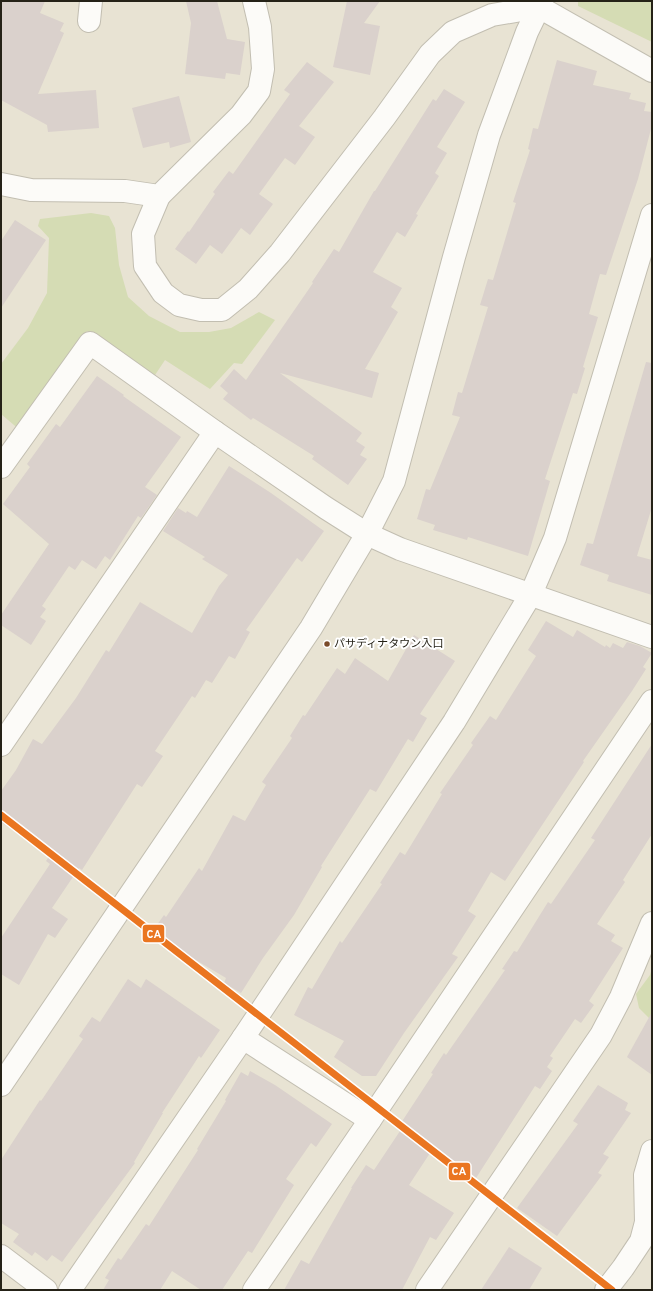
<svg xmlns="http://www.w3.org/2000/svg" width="653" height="1291" viewBox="0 0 653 1291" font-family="Overpass,'Noto Sans JP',sans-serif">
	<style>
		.green { fill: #d5dcb4 }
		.building { fill: #dad1cc }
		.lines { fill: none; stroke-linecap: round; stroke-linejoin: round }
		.street-casing { stroke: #c2beb1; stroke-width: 24 }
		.secondary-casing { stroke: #c2beb1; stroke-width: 24 }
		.street { stroke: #fcfbf8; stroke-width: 22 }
		.secondary { stroke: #fcfbf8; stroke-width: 22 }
		.rail-1-casing { stroke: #fff; stroke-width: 10 }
		.rail-1 { stroke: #ea7520; stroke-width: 7 }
		.bus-dot { fill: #7a4b2a; stroke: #fff; stroke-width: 1.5 }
		.labels { text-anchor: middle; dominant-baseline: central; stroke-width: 4; stroke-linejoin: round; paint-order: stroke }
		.bus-label { font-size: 11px; fill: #252217; stroke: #fff; text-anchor: start }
		.line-badge { stroke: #fff; stroke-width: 1.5 }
		.badge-label { font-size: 11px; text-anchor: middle; font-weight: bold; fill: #fff }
	</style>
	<rect width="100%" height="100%" fill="#e8e3d3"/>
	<!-- green -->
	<g class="green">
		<path d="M 578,1 L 652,1 L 652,42 L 578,6 Z"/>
		<path d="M 91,213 L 109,216 L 115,228 L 119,265 L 128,297 L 149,316 L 180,332 L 209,332 L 231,328 L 259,312 L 275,320 L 242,364 L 234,363 L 210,389 L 165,360 L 155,375 L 87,331 L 21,431 L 1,414 L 1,364 L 28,328 L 47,293 L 49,238 L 38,226 L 40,219 Z"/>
		<path d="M 652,968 L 652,1021 L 639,1008 L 636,994 L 650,975 Z"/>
	</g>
	<!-- building -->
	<g class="building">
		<path d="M 1,1 L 45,1 L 40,13 L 64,23 L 60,31 L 64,33 L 38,94 L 96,90 L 99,128 L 48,132 L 47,125 L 1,100 Z"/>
		<path d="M 186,1 L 217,1 L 227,39 L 245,42 L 240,75 L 226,73 L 225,79 L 185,74 L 191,23 Z"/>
		<path d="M 347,1 L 380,1 L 364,23 L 380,26 L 370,75 L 333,67 Z"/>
		<path d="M 557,60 L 597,71 L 593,85 L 631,93 L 629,99 L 646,103 L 644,111 L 652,112 L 652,125 L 638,179 L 606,275 L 600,274 L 589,314 L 598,317 L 583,367 L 585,368 L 577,394 L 573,393 L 545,479 L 550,481 L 528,556 L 468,537 L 467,540 L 433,530 L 435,525 L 417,519 L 426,489 L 430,490 L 460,417 L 452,415 L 458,392 L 462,393 L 488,307 L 480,305 L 488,279 L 493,280 L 516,203 L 513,202 L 530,150 L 528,149 L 533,128 L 538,129 Z"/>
		<path d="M 307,62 L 334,82 L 299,126 L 315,137 L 295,165 L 285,158 L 259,194 L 273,204 L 250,235 L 241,228 L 222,254 L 210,245 L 196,264 L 175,249 L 188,231 L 189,232 L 215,194 L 213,192 L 229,171 L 233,174 L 290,94 L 284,90 Z"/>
		<path d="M 444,89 L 465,102 L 437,147 L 447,153 L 435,173 L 439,176 L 416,214 L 418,215 L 405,237 L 397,232 L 373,272 L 402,288 L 391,307 L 398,312 L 365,369 L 379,373 L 372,398 L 280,373 L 362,433 L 356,441 L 365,447 L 360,455 L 367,459 L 348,485 L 312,459 L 314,456 L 253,418 L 251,420 L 223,399 L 228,393 L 220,386 L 234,369 L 246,380 L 313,283 L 312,282 L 334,249 L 339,252 L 374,191 L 375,191 L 433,99 L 436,101 Z"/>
		<path d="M 179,96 L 191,142 L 170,148 L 169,142 L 143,148 L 132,108 Z"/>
		<path d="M 15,220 L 46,240 L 1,308 L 1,241 Z"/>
		<path d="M 646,362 L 652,363 L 652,507 L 637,556 L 652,560 L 652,595 L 607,581 L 609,575 L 580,565 L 587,543 L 593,544 Z"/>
		<path d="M 97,376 L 124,395 L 123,396 L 181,437 L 145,487 L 157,495 L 141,518 L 138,516 L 110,560 L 105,556 L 96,569 L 82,560 L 75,570 L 69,566 L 42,606 L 46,609 L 40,617 L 46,621 L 31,645 L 1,625 L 1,615 L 49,544 L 3,504 L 30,467 L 27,464 L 56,424 L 60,427 Z"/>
		<path d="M 229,466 L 271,493 L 324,531 L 302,562 L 297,558 L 246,630 L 250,632 L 235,659 L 229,656 L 212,683 L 206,680 L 195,698 L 192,696 L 155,751 L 163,756 L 142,787 L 137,784 L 82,870 L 79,868 L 52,908 L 68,919 L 55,938 L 48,934 L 19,985 L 1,974 L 1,938 L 50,864 L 46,861 L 50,855 L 1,822 L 1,791 L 16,770 L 33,739 L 42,744 L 76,698 L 106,650 L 109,652 L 140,602 L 192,633 L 219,586 L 228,575 L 202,559 L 205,557 L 163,531 L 178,508 L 186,513 L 187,511 L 197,517 Z"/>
		<path d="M 546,621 L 573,637 L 577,630 L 605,647 L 606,645 L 610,648 L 613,643 L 623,648 L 627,642 L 640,646 L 652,653 L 643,667 L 646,669 L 632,691 L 583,761 L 584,762 L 505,881 L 491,872 L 468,911 L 476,916 L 452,954 L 458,957 L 404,1033 L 376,1076 L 362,1076 L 334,1057 L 344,1041 L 294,1015 L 308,987 L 312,989 L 340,941 L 342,943 L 382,884 L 380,883 L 400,852 L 405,855 L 442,794 L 440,793 L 473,745 L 471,743 L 490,716 L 496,720 L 536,656 L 528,650 Z"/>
		<path d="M 414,635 L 455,661 L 420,714 L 427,718 L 413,742 L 408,739 L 376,792 L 370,789 L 321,866 L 322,867 L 294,915 L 263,958 L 241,993 L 224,983 L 226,978 L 184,953 L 181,956 L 149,936 L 164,915 L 166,917 L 199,868 L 202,871 L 233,815 L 245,821 L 266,785 L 262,782 L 292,738 L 290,736 L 303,715 L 305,716 L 337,668 L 345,674 L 355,658 L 388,681 Z"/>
		<path d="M 652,744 L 652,834 L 623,880 L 625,882 L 597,924 L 615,935 L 611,941 L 623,948 L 589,1001 L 594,1005 L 581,1023 L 575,1019 L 550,1056 L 553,1058 L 547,1067 L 552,1071 L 540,1089 L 535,1086 L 476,1178 L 434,1147 L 409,1185 L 454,1213 L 436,1240 L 430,1237 L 402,1290 L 284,1290 L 301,1260 L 309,1264 L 352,1188 L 351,1188 L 366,1165 L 374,1170 L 400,1131 L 397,1129 L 433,1074 L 431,1073 L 444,1053 L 446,1055 L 505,970 L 502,969 L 514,951 L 517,952 L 548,902 L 551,904 L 595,840 L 591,838 Z"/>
		<path d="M 128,979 L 141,988 L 146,979 L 220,1030 L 201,1058 L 199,1056 L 162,1113 L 163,1113 L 134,1162 L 135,1163 L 62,1262 L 52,1255 L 47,1261 L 35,1252 L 32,1256 L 13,1242 L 19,1234 L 1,1223 L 1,1160 L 40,1100 L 41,1101 L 83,1039 L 79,1036 L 92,1017 L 100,1022 Z"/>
		<path d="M 652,1012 L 652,1075 L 627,1057 Z"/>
		<path d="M 250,1071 L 275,1085 L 332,1124 L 316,1147 L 311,1143 L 286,1179 L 294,1185 L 252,1253 L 248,1251 L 222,1290 L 201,1290 L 172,1271 L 160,1290 L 103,1290 L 109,1280 L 105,1278 L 118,1258 L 121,1260 L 146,1224 L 149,1226 L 198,1150 L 197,1149 L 226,1101 L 225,1100 L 241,1072 L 248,1076 Z"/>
		<path d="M 598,1085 L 628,1103 L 625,1110 L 631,1113 L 603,1154 L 609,1157 L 598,1173 L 602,1175 L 557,1236 L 517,1208 L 578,1124 L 573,1121 Z"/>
		<path d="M 509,1247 L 542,1268 L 529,1290 L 481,1290 Z"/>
	</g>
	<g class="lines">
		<!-- street casing -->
		<g class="street-casing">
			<g id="street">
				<path d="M 89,21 L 91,1"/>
				<path d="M 1,184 L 31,190 L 125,191 L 159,196 L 241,115 L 259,91 L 263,69 L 260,27 L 254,1"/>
				<path d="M 159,196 L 143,234 L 145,266 L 163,293 L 179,305 L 201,310 L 222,310 L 248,289 L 280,253 L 384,118 L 430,54 L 453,32 L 492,15 L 539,7 L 652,71"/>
				<path d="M 1,467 L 90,343 L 215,432 L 326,508 L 367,534 L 400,549 L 652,637"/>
				<path d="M 1,745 L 215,432"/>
				<path d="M 243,1038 L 370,1120"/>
				<path d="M 1,1256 L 46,1290"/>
				<path d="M 70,1290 L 243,1038 L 454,722 L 531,594 L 555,538 L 652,215"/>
				<path d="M 254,1290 L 370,1120 L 652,701"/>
				<path d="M 427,1290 L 601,1035 L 621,997 L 652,923"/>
				<path d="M 606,1290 L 623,1268 L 641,1241 L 646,1222 L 645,1175 L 652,1151"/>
			</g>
		</g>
		<!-- secondary casing -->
		<g class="secondary-casing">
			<path id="secondary" d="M 1,1085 L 311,628 L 367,534 L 394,481 L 454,257 L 489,135 L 527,32 L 542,1"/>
		</g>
		<!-- street -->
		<use href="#street" class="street"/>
		<!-- secondary -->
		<use href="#secondary" class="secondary"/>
		<!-- rail-1 casing -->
		<g class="rail-1-casing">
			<path id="rail-1" d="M 1,815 L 612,1290"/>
		</g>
		<!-- rail-1 -->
		<use href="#rail-1" class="rail-1"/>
	</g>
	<!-- markers -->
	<circle class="bus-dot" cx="327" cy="644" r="3.5"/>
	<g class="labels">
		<!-- bus labels -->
		<g class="bus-label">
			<text x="334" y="644">パサディナタウン入口</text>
		</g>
	</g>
	<g class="line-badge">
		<rect x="142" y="924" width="23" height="19" rx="4" fill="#ea7520"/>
		<rect x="448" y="1162" width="23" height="19" rx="4" fill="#ea7520"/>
	</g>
	<g class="badge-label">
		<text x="154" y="938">CA</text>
		<text x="459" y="1175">CA</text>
	</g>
	<!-- border -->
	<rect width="653" height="1291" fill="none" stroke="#252217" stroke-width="4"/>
</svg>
